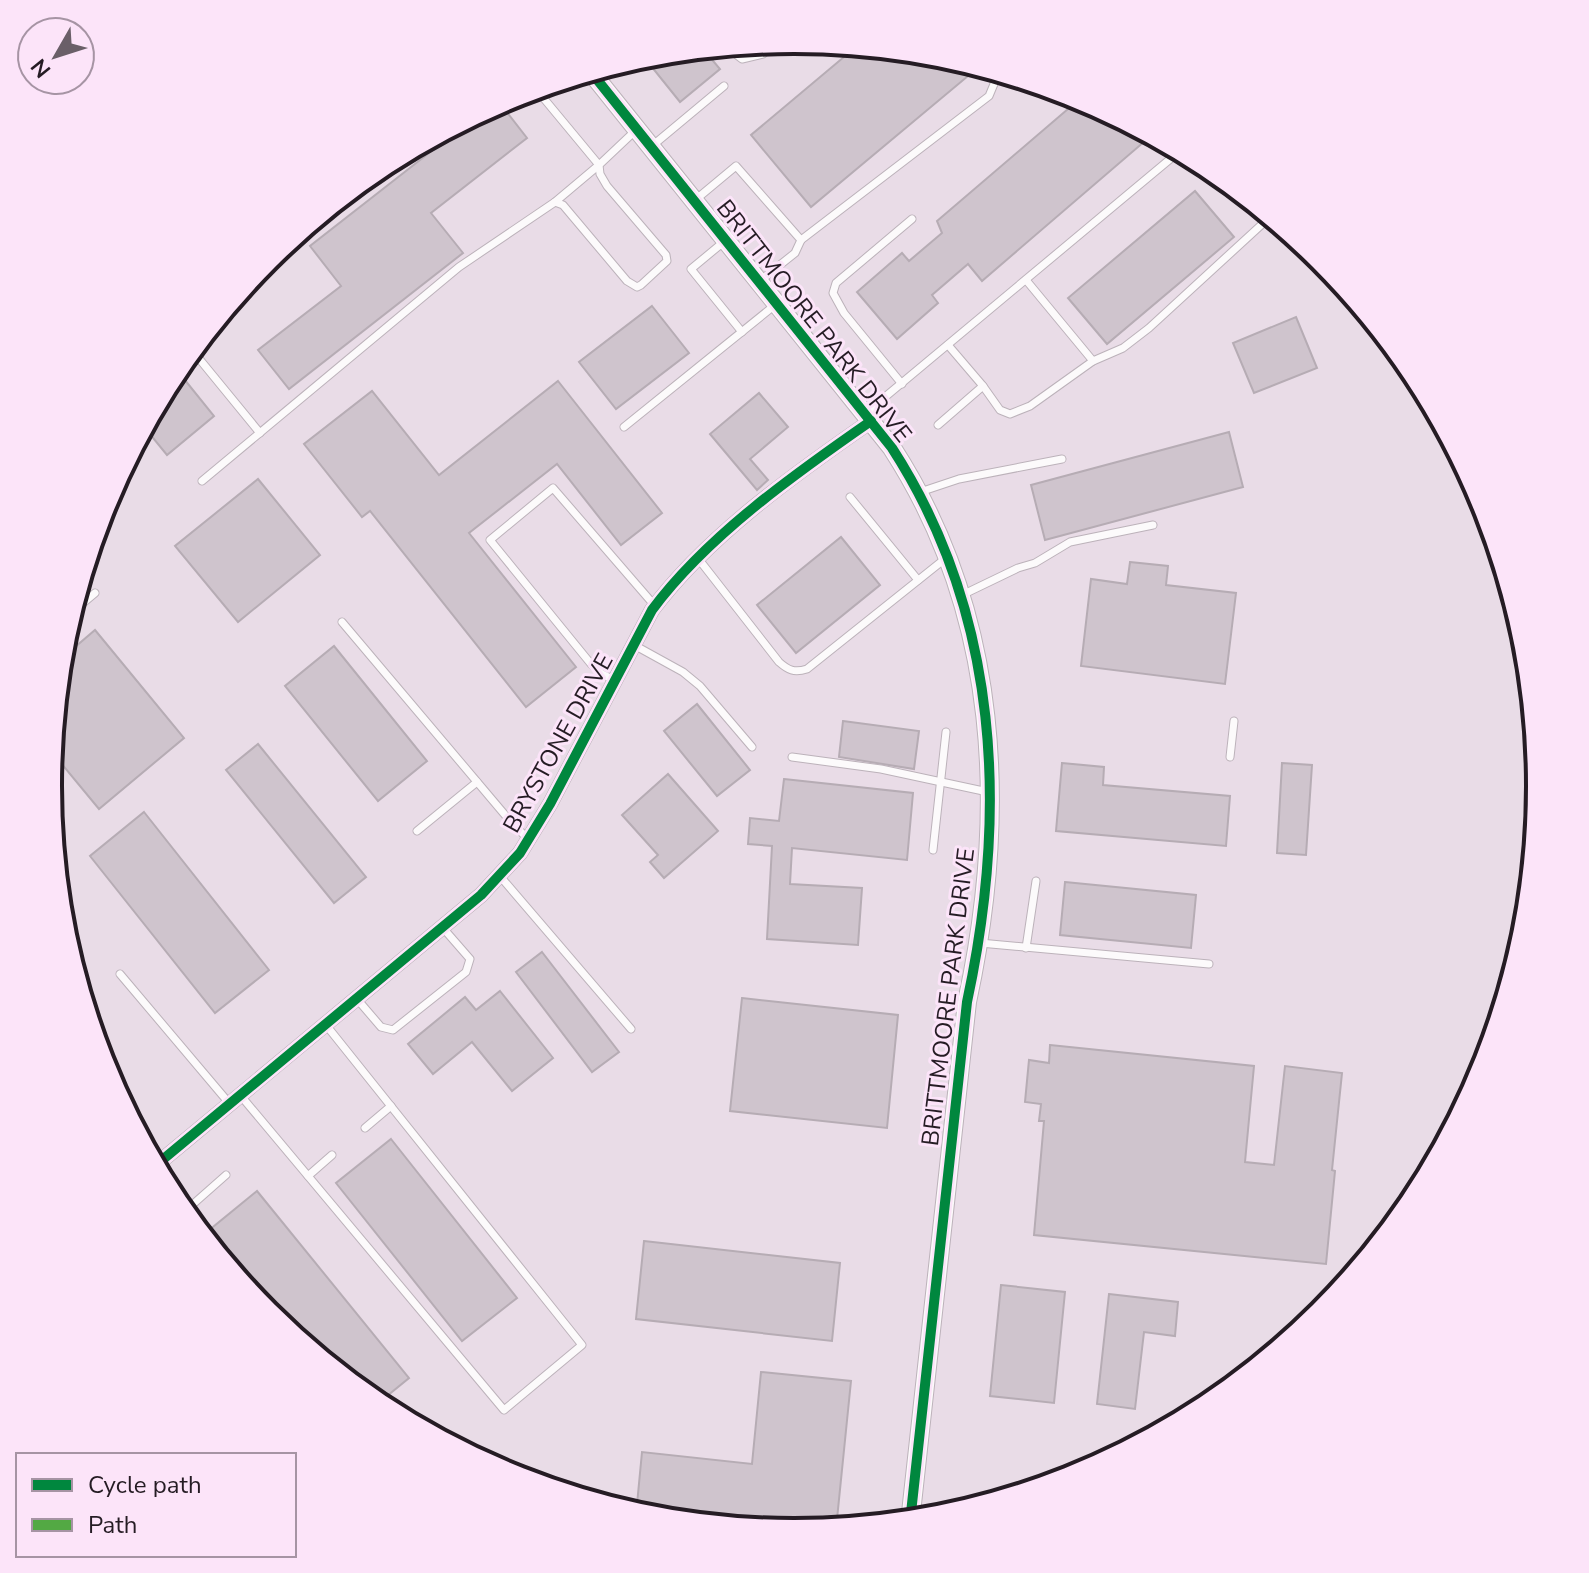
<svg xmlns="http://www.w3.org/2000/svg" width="1589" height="1573" viewBox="0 0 1589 1573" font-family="'Nunito Sans',sans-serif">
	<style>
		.building { fill: #cfc4cd; stroke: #b6acb4; stroke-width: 2 }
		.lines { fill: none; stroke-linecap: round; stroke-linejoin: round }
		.lane-casing { stroke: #bcb2ba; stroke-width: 9 }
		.street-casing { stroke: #bcb2ba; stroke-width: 16 }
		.secondary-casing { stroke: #bcb2ba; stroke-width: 20 }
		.lane { stroke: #fcfafb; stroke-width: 7 }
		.street { stroke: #fcfafb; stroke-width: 14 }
		.secondary { stroke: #fcfafb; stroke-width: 18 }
		.quiet { stroke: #53a944; stroke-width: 8; stroke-dasharray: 16 8; stroke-linecap: butt }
		.cycleway-casing { stroke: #fce4f9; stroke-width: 15 }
		.cycleway { stroke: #00873e; stroke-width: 10 }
		.labels { text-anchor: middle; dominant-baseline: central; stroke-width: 6; stroke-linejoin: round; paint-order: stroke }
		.street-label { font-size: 24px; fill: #251c24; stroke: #fce4f9 }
		.rim { fill: none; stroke: #251c24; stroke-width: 4 }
	</style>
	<rect width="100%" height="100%" fill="#e9dce7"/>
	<!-- building -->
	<g class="building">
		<path d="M 857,46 L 941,54 L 980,66 L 811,207 L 751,135 Z"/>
		<path d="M 703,49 L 720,69 L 680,102 L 643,56 Z"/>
		<path d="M 1082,97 L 1152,135 L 982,281 L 968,264 L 932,295 L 938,303 L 897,339 L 857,292 L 902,253 L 909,261 L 942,233 L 937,221 Z"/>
		<path d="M 499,102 L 527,138 L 431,213 L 463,253 L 289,389 L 258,350 L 341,286 L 310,246 L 484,110 Z"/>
		<path d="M 1195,191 L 1234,237 L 1107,344 L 1068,298 Z"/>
		<path d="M 652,306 L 689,353 L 616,409 L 579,362 Z"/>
		<path d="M 1296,317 L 1317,368 L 1254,393 L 1233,343 Z"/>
		<path d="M 176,369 L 214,416 L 167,455 L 144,427 Z"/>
		<path d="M 558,381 L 662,513 L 621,545 L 557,464 L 469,533 L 576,667 L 526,707 L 370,511 L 362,517 L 304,444 L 372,391 L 439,475 Z"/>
		<path d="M 759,393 L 788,427 L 750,459 L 768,480 L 757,490 L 710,434 Z"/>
		<path d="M 1229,432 L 1243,487 L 1045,540 L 1031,485 Z"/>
		<path d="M 258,479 L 320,555 L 238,622 L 175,546 Z"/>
		<path d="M 841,537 L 880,585 L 796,653 L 757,605 Z"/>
		<path d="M 1130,562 L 1168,566 L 1166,585 L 1236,593 L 1225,684 L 1081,666 L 1091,579 L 1127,584 Z"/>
		<path d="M 95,630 L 184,738 L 99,809 L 51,751 L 61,659 Z"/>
		<path d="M 334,646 L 427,761 L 378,801 L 285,686 Z"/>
		<path d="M 697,704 L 750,770 L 717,796 L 664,731 Z"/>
		<path d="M 843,721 L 919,731 L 914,769 L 839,757 Z"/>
		<path d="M 258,744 L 366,877 L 334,903 L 226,770 Z"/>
		<path d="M 1062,763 L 1104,767 L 1103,785 L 1230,796 L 1226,846 L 1056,831 Z"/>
		<path d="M 1282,763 L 1312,765 L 1306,855 L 1277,853 Z"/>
		<path d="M 668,774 L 718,831 L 664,878 L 650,862 L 658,855 L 622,815 Z"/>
		<path d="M 784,779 L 913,793 L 907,860 L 792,848 L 790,884 L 862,888 L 858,945 L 767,939 L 772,846 L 748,844 L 750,818 L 779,821 Z"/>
		<path d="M 144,812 L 269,970 L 215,1013 L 90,856 Z"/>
		<path d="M 1065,882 L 1196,895 L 1191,948 L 1060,935 Z"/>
		<path d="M 542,952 L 619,1052 L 592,1072 L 516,972 Z"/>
		<path d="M 500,991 L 553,1058 L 512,1091 L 472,1042 L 433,1074 L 408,1044 L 465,997 L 476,1010 Z"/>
		<path d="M 742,998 L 898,1015 L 887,1128 L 730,1111 Z"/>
		<path d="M 1050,1045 L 1254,1066 L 1245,1162 L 1274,1165 L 1285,1066 L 1342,1073 L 1332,1170 L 1335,1171 L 1326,1264 L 1034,1235 L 1044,1121 L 1039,1121 L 1041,1104 L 1025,1102 L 1029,1060 L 1049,1063 Z"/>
		<path d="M 391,1139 L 517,1298 L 462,1341 L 336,1183 Z"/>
		<path d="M 257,1191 L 409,1378 L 376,1405 L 266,1314 L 202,1236 Z"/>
		<path d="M 644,1241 L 840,1263 L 832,1341 L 636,1319 Z"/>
		<path d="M 1001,1285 L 1065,1292 L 1054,1403 L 990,1396 Z"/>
		<path d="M 1109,1294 L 1178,1302 L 1175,1336 L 1144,1332 L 1135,1409 L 1097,1404 Z"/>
		<path d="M 761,1372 L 851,1381 L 836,1529 L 794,1533 L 648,1519 L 636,1515 L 642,1452 L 752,1464 Z"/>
	</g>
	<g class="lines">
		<!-- lane casing -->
		<g class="lane-casing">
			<g id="lane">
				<path d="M 726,47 L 742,59 L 763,54 L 777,42"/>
				<path d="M 536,89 L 599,165 L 555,202"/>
				<path d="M 652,146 L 724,86"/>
				<path d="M 694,201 L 736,166 L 801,240 L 795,253 L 761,280"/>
				<path d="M 726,240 L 691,269 L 742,332"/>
				<path d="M 801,240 L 989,96 L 994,84 L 994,71"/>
				<path d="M 1026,280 L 1093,361 L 1123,348 L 1149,328 L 1271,216"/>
				<path d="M 192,350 L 260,433"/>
				<path d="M 902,384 L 844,313 L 833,293 L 836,283 L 912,219"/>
				<path d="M 983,386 L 1000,410 L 1010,414 L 1030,406 L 1093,361"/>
				<path d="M 867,412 L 1181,150"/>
				<path d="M 938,425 L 983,386 L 948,345"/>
				<path d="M 624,427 L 775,305"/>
				<path d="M 202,481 L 459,267 L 555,202 L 563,205 L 627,281 L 637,287 L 641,285 L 667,261 L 666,255 L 607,186 L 600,174 L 599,165 L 635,131"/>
				<path d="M 920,492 L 959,479 L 1062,459"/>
				<path d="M 850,497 L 918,580"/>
				<path d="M 697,557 L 779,662 C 788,670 794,673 807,669 L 946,558"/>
				<path d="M 962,595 L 1018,568 L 1035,563 L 1070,542 L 1153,525"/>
				<path d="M 71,613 L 95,593"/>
				<path d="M 342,622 L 511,822 L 528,839"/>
				<path d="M 634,645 L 683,672 L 700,686 L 752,747"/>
				<path d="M 614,680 L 602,674 L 591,664 L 490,540 L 553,488 L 655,606"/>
				<path d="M 792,757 L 881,769 L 988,792"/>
				<path d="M 1230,757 L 1234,721"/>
				<path d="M 417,831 L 477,782"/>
				<path d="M 933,850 L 946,732"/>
				<path d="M 499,875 L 631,1029"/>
				<path d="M 980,943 L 1209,964"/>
				<path d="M 1026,948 L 1036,881"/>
				<path d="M 120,974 L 229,1103"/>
				<path d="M 357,999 L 381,1027 L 393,1030 L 466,972 L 470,959 L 443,928"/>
				<path d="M 241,1096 L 504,1410 L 582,1345 L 326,1025"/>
				<path d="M 365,1128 L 391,1106"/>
				<path d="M 308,1176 L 332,1155"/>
				<path d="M 183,1213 L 226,1175"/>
			</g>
		</g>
		<!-- street casing -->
		<g class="street-casing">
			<path id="street" d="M 155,1166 L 481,895 L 520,853 L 550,804 L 652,610 C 707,536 796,473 871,421"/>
		</g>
		<!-- secondary casing -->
		<g class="secondary-casing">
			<path id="secondary" d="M 591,72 L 892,448 C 1000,615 1008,812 967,1002 L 910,1522"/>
		</g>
		<!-- lane -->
		<use href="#lane" class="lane"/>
		<!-- street -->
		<use href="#street" class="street"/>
		<!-- secondary -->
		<use href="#secondary" class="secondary"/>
		<!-- quiet -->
		<path class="quiet" d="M 1523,944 L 1540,781"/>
		<!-- cycleway casing -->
		<g class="cycleway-casing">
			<g id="cycleway">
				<path d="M 591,72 L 892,448 C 1000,615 1008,812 967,1002 L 910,1522"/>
				<path d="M 155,1166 L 481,895 L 520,853 L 550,804 L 652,610 C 707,536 796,473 871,421"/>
			</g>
		</g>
		<!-- cycleway -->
		<use href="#cycleway" class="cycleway"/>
	</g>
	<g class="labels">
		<!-- street labels -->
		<g class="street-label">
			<text transform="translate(814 321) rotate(52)">BRITTMOORE PARK DRIVE</text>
			<text transform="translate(558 743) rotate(-61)">BRYSTONE DRIVE</text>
			<text transform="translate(948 997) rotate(-83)">BRITTMOORE PARK DRIVE</text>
		</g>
	</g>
	<!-- crop -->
	<path d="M0 0H1589V1573H0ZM62 786a732 732 0 1 1 1464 0a732 732 0 1 1-1464 0Z" fill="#fce4f9" fill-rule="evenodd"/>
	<path class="rim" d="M62 786a732 732 0 1 1 1464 0a732 732 0 1 1-1464 0Z"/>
	<!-- legend -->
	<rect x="16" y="1453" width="280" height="104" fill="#fce4f9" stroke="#a694a4" stroke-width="2"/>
	<rect x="32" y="1479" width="40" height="12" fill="#00873e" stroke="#a694a4" stroke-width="2"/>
	<text x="88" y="1493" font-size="24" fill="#251c24">Cycle path</text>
	<rect x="32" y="1519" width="40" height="12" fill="#53a944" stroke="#a694a4" stroke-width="2"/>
	<text x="88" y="1533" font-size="24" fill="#251c24">Path</text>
	<!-- north arrow -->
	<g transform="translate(56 56) rotate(231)"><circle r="38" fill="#fce4f9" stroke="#a694a4" stroke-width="2"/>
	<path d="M0-6L14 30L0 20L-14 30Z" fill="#6a5f68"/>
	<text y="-12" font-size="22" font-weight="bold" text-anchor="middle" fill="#251c24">N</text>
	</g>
</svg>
